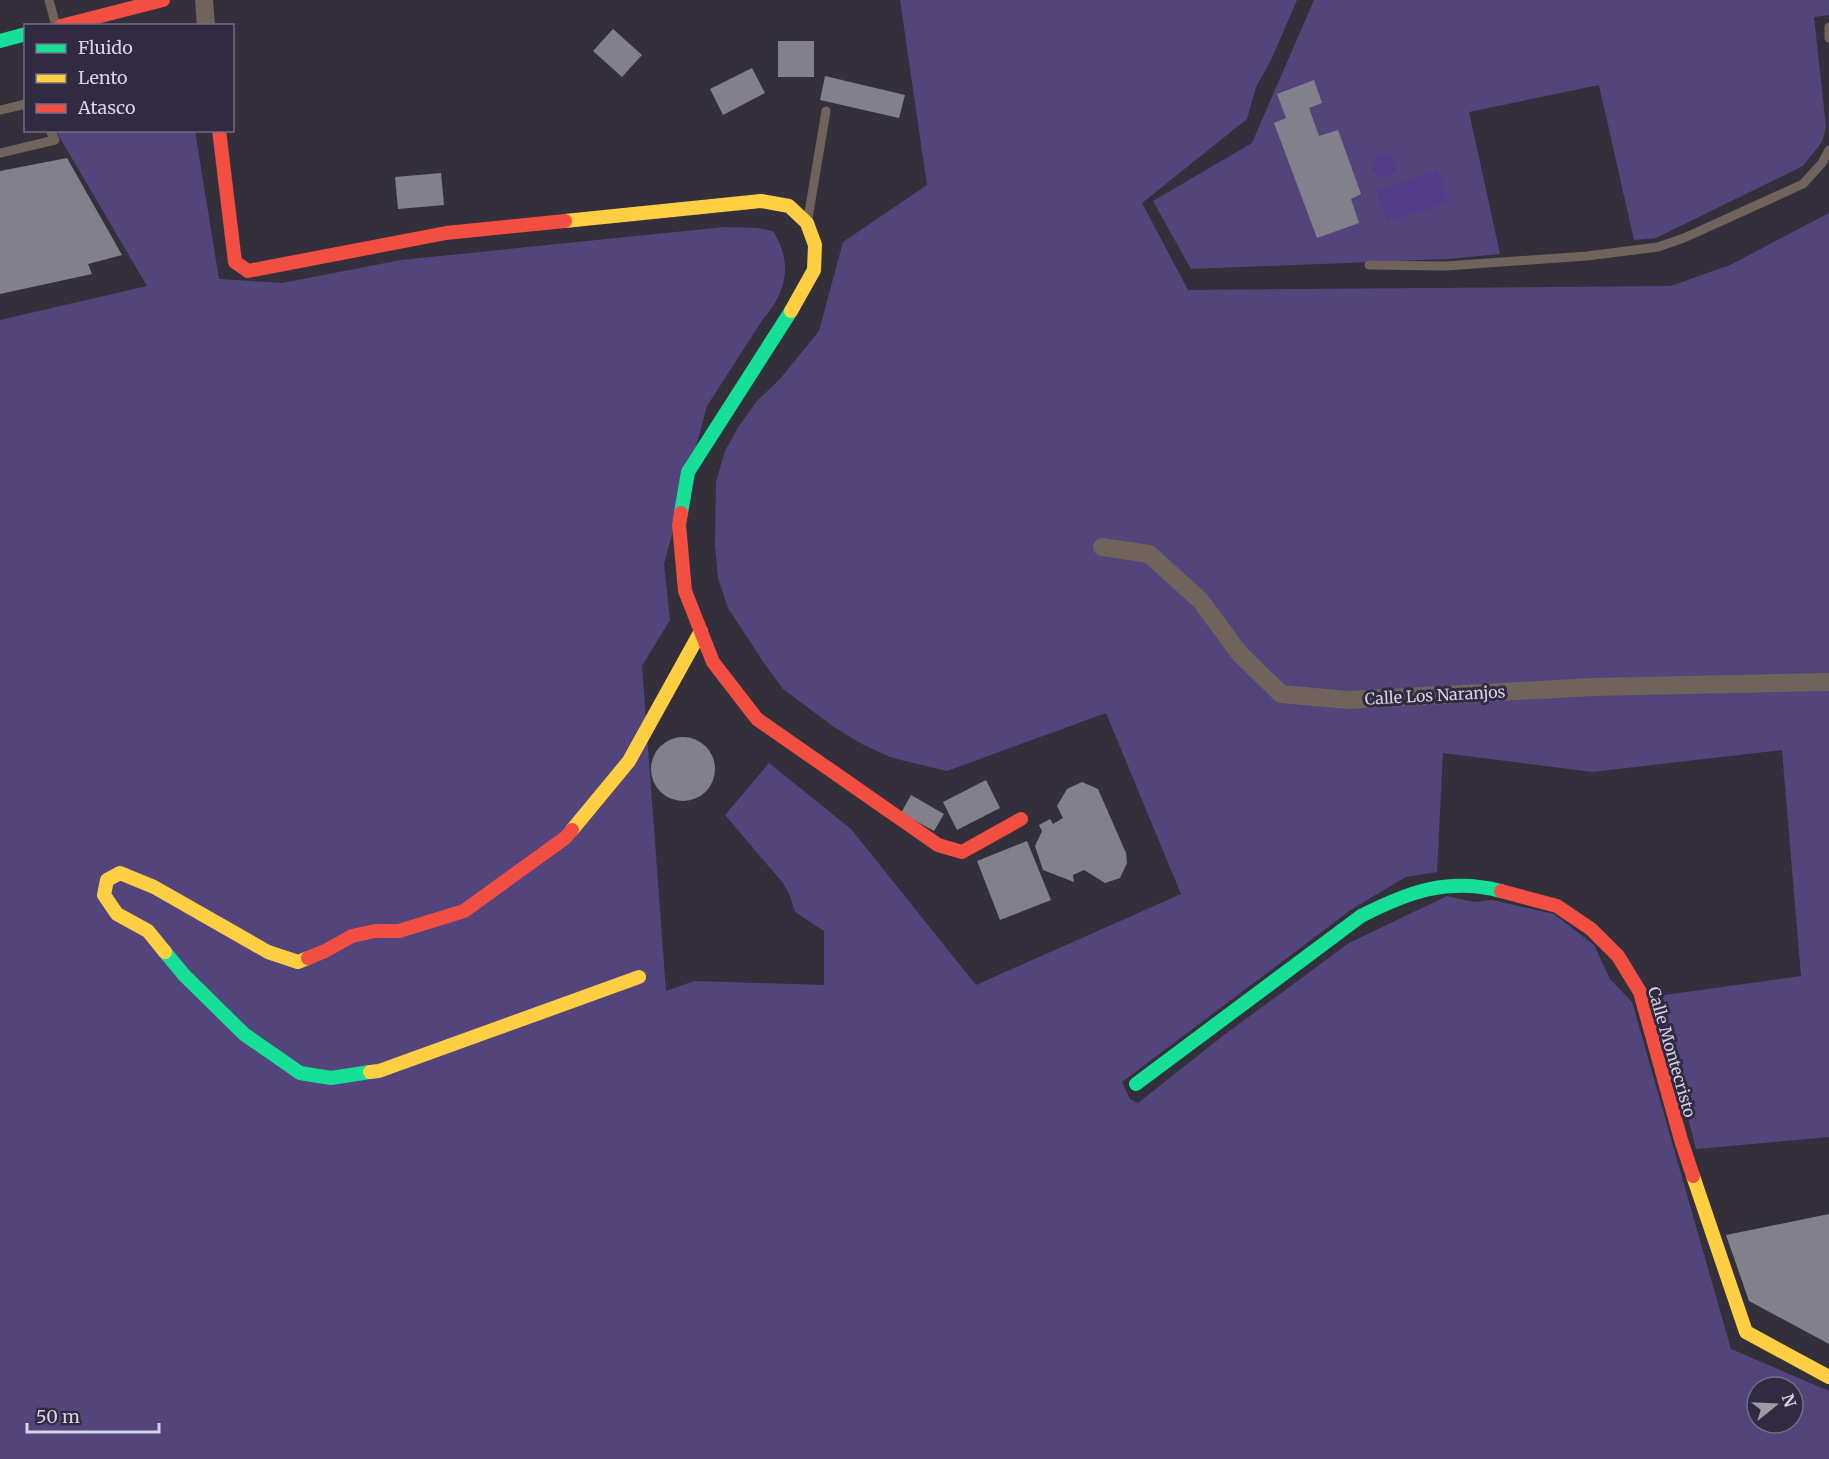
<svg xmlns="http://www.w3.org/2000/svg" width="1829" height="1459" viewBox="0 0 1829 1459" font-family="Merriweather,serif">
	<style>
		.green { fill: #54447c; fill-rule: evenodd }
		.water { fill: #533c87 }
		.building { fill: #82808b }
		.lines { fill: none; stroke-linecap: round; stroke-linejoin: round }
		.lane { stroke: #6f635b; stroke-width: 9 }
		.street { stroke: #6f635b; stroke-width: 18 }
		.fast { stroke: #16e098; stroke-width: 14 }
		.slow { stroke: #ffcf43; stroke-width: 14 }
		.jam { stroke: #f24e42; stroke-width: 14 }
		.labels { text-anchor: middle; dominant-baseline: central; stroke-width: 6; stroke-linejoin: round; paint-order: stroke }
		.street-label { font-size: 16px; fill: #d6d3e2; stroke: #302a42 }
	</style>
	<rect width="100%" height="100%" fill="#33303c"/>
	<!-- green -->
	<g class="green">
		<path d="M 900,0 L 1297,0 L 1271,60 L 1256,87 L 1247,119 L 1142,203 L 1188,290 L 1671,286 L 1730,265 L 1829,213 L 1829,1137 L 1696,1149 L 1657,996 L 1801,976 L 1782,750 L 1592,772 L 1443,753 L 1437,872 L 1406,877 L 1352,909 L 1122,1082 L 1130,1099 L 1138,1103 L 1224,1035 L 1349,943 L 1447,896 L 1474,902 L 1492,900 L 1554,914 L 1594,945 L 1610,979 L 1632,1002 L 1731,1349 L 1829,1391 L 1829,1459 L 0,1459 L 0,320 L 147,286 L 56,131 L 195,131 L 219,279 L 282,283 L 401,260 L 725,227 L 757,228 L 773,231 C 793,263 787,292 763,319 L 707,406 L 664,564 L 670,620 L 642,666 L 666,991 L 694,981 L 824,985 L 824,931 L 795,912 L 790,896 L 783,883 L 725,815 L 769,763 L 851,829 L 976,985 L 1181,894 L 1106,713 L 947,771 L 901,760 L 890,757 L 862,744 L 834,727 L 783,689 L 764,663 L 728,608 L 718,578 L 715,545 L 716,482 L 725,451 L 739,426 L 757,401 L 780,379 L 819,331 L 843,242 L 927,185 ZM 1757,1387 L 1793,1387 L 1793,1423 L 1757,1423 Z"/>
		<path d="M 1314,0 L 1829,0 L 1829,15 L 1814,17 L 1826,127 L 1822,142 L 1803,166 L 1656,238 L 1634,240 L 1599,85 L 1469,112 L 1500,254 L 1448,259 L 1191,269 L 1153,201 L 1252,143 Z"/>
	</g>
	<!-- water -->
	<g class="water">
		<circle cx="1384" cy="165" r="12"/>
		<path d="M 1437,170 L 1449,202 L 1387,222 L 1376,191 Z"/>
	</g>
	<!-- building -->
	<g class="building">
		<path d="M 613,29 L 642,55 L 622,77 L 593,51 Z"/>
		<rect x="778" y="41" width="36" height="36"/>
		<path d="M 752,68 L 765,93 L 723,115 L 710,89 Z"/>
		<path d="M 825,76 L 905,95 L 899,118 L 820,100 Z"/>
		<path d="M 1314,80 L 1322,103 L 1309,108 L 1319,136 L 1338,130 L 1361,194 L 1351,199 L 1359,223 L 1317,238 L 1274,123 L 1286,118 L 1277,94 Z"/>
		<path d="M 67,158 L 122,255 L 88,264 L 92,274 L 0,294 L 0,171 Z"/>
		<path d="M 441,173 L 444,205 L 398,209 L 395,177 Z"/>
		<circle cx="683" cy="769" r="32"/>
		<path d="M 986,780 L 1000,808 L 957,830 L 943,802 Z"/>
		<path d="M 1082,782 L 1098,789 L 1126,853 L 1127,863 L 1120,878 L 1105,883 L 1084,870 L 1073,875 L 1074,882 L 1043,870 L 1035,846 L 1042,831 L 1039,825 L 1050,819 L 1053,824 L 1063,818 L 1057,806 L 1067,789 Z"/>
		<path d="M 911,795 L 944,814 L 934,831 L 901,813 Z"/>
		<path d="M 1027,841 L 1051,900 L 1000,920 L 977,861 Z"/>
		<path d="M 1829,1214 L 1829,1344 L 1749,1301 L 1726,1235 Z"/>
	</g>
	<g class="lines">
		<!-- lane -->
		<g class="lane">
			<path d="M 49,0 L 56,26"/>
			<path d="M 1829,27 L 1829,38"/>
			<path d="M 0,110 L 26,104"/>
			<path d="M 0,153 L 55,140 L 50,130"/>
			<path d="M 808,218 L 826,111"/>
			<path d="M 1369,265 L 1446,266 L 1587,256 L 1658,247 L 1684,238 L 1803,184 L 1822,163 L 1829,150"/>
		</g>
		<!-- street -->
		<g class="street">
			<path d="M 204,0 L 206,26"/>
			<path d="M 1102,547 L 1149,554 L 1200,600 L 1240,654 L 1281,694 L 1348,700 L 1594,687 L 1829,682"/>
		</g>
		<!-- fast -->
		<g class="fast">
			<path d="M 0,41 L 26,34"/>
			<path d="M 681,513 L 688,472 L 791,311"/>
			<path d="M 165,952 L 184,975 L 244,1034 L 300,1073 L 331,1078 L 370,1072"/>
			<path d="M 1136,1084 L 1361,916 C 1408,892 1448,877 1501,891"/>
		</g>
		<!-- slow -->
		<g class="slow">
			<path d="M 565,221 L 761,201 L 789,206 L 807,223 L 815,245 L 814,270 L 791,311"/>
			<path d="M 572,830 L 629,761 L 701,631"/>
			<path d="M 165,952 L 148,931 L 117,914 L 104,895 L 107,880 L 120,873 L 154,887 L 268,952 L 298,962 L 308,958"/>
			<path d="M 370,1072 L 379,1071 L 639,977"/>
			<path d="M 1693,1176 L 1746,1332 L 1829,1377"/>
		</g>
		<!-- jam -->
		<g class="jam">
			<path d="M 61,26 L 163,0"/>
			<path d="M 219,130 L 235,262 L 248,271 L 446,233 L 565,221"/>
			<path d="M 681,513 L 679,525 L 685,591 L 713,662 L 757,719 L 938,845 L 962,852 L 1021,819"/>
			<path d="M 1501,891 L 1557,906 L 1591,929 L 1618,956 L 1640,992 L 1681,1140 L 1693,1176"/>
			<path d="M 308,958 L 325,951 L 352,936 L 375,931 L 399,931 L 464,911 L 565,838 L 572,830"/>
		</g>
	</g>
	<g class="labels">
		<!-- street labels -->
		<g class="street-label">
			<text transform="translate(1435 695) rotate(-3)">Calle Los Naranjos</text>
			<text transform="translate(1672 1052) rotate(74)">Calle Montecristo</text>
		</g>
	</g>
	<!-- legend -->
	<rect x="24" y="24" width="210" height="108" fill="#302a42" stroke="#726e82" stroke-width="1.5"/>
	<rect x="36" y="44" width="30" height="9" fill="#16e098" stroke="#726e82" stroke-width="1.5"/>
	<text x="78" y="54" font-size="18" fill="#d6d3e2">Fluido</text>
	<rect x="36" y="74" width="30" height="9" fill="#ffcf43" stroke="#726e82" stroke-width="1.5"/>
	<text x="78" y="84" font-size="18" fill="#d6d3e2">Lento</text>
	<rect x="36" y="104" width="30" height="9" fill="#f24e42" stroke="#726e82" stroke-width="1.5"/>
	<text x="78" y="114" font-size="18" fill="#d6d3e2">Atasco</text>
	<!-- north arrow -->
	<g transform="translate(1775 1405) rotate(72)"><circle r="28" fill="#302a42" stroke="#726e82" stroke-width="1.5"/>
	<path d="M0-4.5L10 22L0 15L-10 22Z" fill="#9d9aa8"/>
	<text y="-9" font-size="16" font-weight="bold" text-anchor="middle" fill="#d6d3e2">N</text>
	</g>
	<!-- scale -->
	<path d="M27 1423v9h132v-9" fill="none" stroke="#d6d3e2" stroke-width="3"/>
	<text x="36" y="1423" font-size="18" fill="#d6d3e2" stroke="#302a42" stroke-width="4.5" paint-order="stroke">50 m</text>
</svg>
